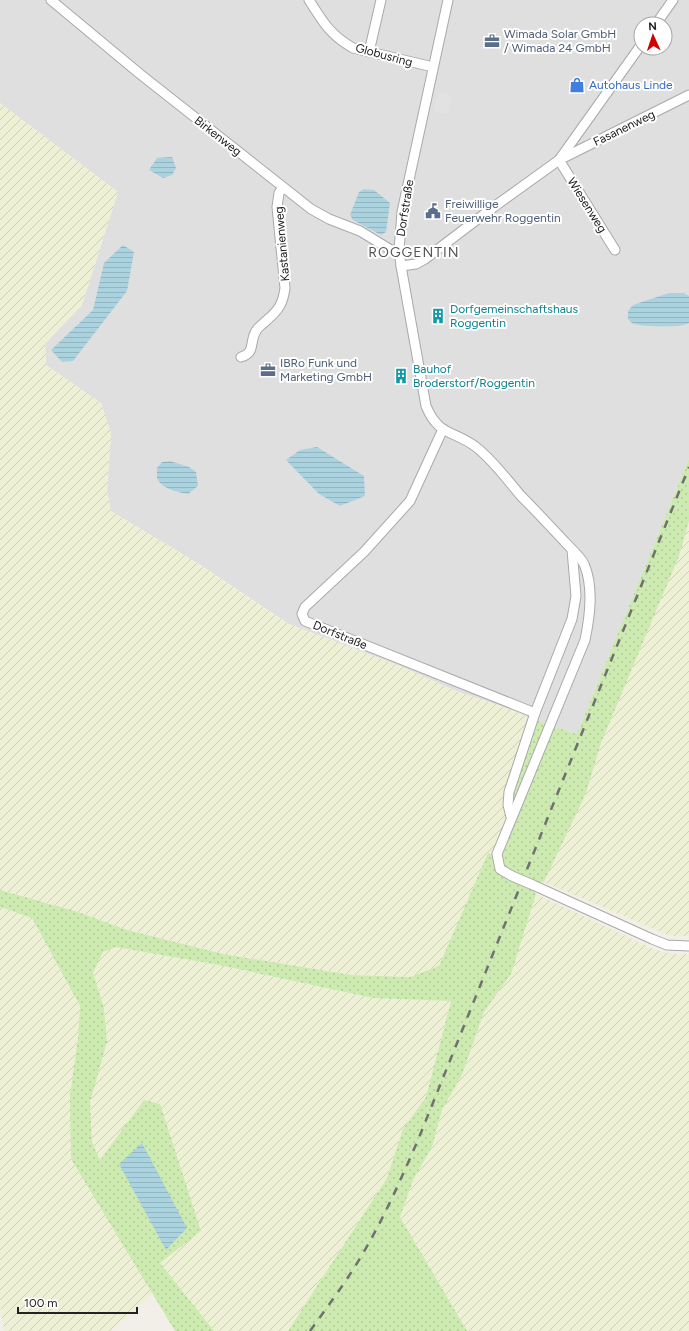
<svg xmlns="http://www.w3.org/2000/svg" width="689" height="1331" viewBox="0 0 689 1331" font-family="Figtree,sans-serif">
	<style>
		.residential { fill: #e0dfdf; fill-rule: evenodd }
		.farmland { fill: url(#farmland-furrows) }
		.grass { fill: url(#grass-dots) }
		.parking { fill: #e2e2e2 }
		.water { fill: url(#water-rules) }
		.lines { fill: none; stroke-linecap: round; stroke-linejoin: round }
		.street-casing { stroke: #a9a9a9; stroke-width: 11 }
		.street { stroke: #fff; stroke-width: 9 }
		.rail { stroke: #707070; stroke-width: 2.5; stroke-dasharray: 8 8; stroke-linecap: butt }
		.street-bridge-casing { stroke: #a9a9a9; stroke-width: 11; stroke-linecap: butt }
		.street-bridge { stroke: #fff; stroke-width: 9 }
		.labels { text-anchor: middle; dominant-baseline: central; stroke-width: 4; stroke-linejoin: round; paint-order: stroke }
		.service-label { font-size: 12px; fill: #4e5e75; stroke: #fff; text-anchor: start }
		.street-label { font-size: 12px; fill: #222; stroke: #fff }
		.shop-label { font-size: 12px; fill: #366cbe; stroke: #fff; text-anchor: start }
		.culture-label { font-size: 12px; fill: #0d838f; stroke: #fff; text-anchor: start }
		.quarter-label { font-size: 14px; letter-spacing: 1px; fill: #555; stroke: #fff }
	</style>
	<defs>
		<pattern id="farmland-furrows" width="10" height="10" patternUnits="userSpaceOnUse"><rect width="10" height="10" fill="#eef0d5"/><path d="M-1 1l2-2M0 10L10 0M9 11l2-2" fill="none" stroke="#ccceb7"/></pattern>
		<pattern id="grass-dots" width="8" height="8" patternUnits="userSpaceOnUse"><rect width="8" height="8" fill="#cdebb0"/><path d="M2 2h.1M6 6h.1" fill="none" stroke="#b0c997" stroke-width="1.8" stroke-linecap="round"/></pattern>
		<pattern id="water-rules" width="6" height="5" patternUnits="userSpaceOnUse"><rect width="6" height="5" fill="#aad3df"/><path d="M0 2.5h6" fill="none" stroke="#92b5bf"/></pattern>
	</defs>
	<rect width="100%" height="100%" fill="#f2efe9"/>
	<!-- residential -->
	<path class="residential" d="M 0,0 L 689,0 L 689,458 L 577,734 L 529,718 L 516,711 L 456,691 L 400,666 L 289,624 L 199,564 L 111,511 L 107,491 L 111,433 L 101,403 L 46,365 L 45,343 L 82,305 L 118,192 L 0,103 ZM 641,24 L 665,24 L 665,48 L 641,48 Z"/>
	<!-- farmland -->
	<g class="farmland">
		<path d="M 0,103 L 118,192 L 82,305 L 45,344 L 46,365 L 101,403 L 111,433 L 107,491 L 111,511 L 199,564 L 289,624 L 400,666 L 456,691 L 516,711 L 529,718 L 507,818 L 493,851 L 488,853 L 439,966 L 410,977 L 351,975 L 223,954 L 127,930 L 78,912 L 0,890 Z"/>
		<path d="M 689,521 L 689,936 L 670,936 L 544,882 L 586,793 L 601,743 L 679,556 Z"/>
		<path d="M 536,894 L 656,950 L 674,954 L 689,954 L 689,1331 L 467,1331 L 400,1217 L 413,1180 L 432,1147 L 442,1110 L 462,1075 L 484,1012 L 511,974 Z"/>
		<path d="M 0,907 L 32,918 L 80,1007 L 71,1159 L 153,1293 L 111,1331 L 4,1331 L 0,1306 Z"/>
		<path d="M 116,947 L 224,966 L 373,998 L 451,1001 L 426,1097 L 403,1129 L 387,1178 L 288,1331 L 214,1331 L 160,1263 L 144,1100 L 100,1160 L 92,1142 L 90,1102 L 107,1042 L 104,1008 L 93,973 L 103,952 Z"/>
	</g>
	<!-- grass -->
	<path class="grass" d="M 689,458 L 689,521 L 679,556 L 601,743 L 586,793 L 544,882 L 534,882 L 531,888 L 536,894 L 511,974 L 484,1012 L 462,1075 L 442,1110 L 432,1147 L 413,1180 L 400,1217 L 467,1331 L 288,1331 L 387,1178 L 403,1129 L 426,1097 L 451,1001 L 373,998 L 224,966 L 116,947 L 103,952 L 93,973 L 104,1008 L 107,1042 L 90,1102 L 92,1142 L 100,1160 L 144,1100 L 160,1104 L 201,1231 L 160,1263 L 214,1331 L 175,1331 L 71,1159 L 70,1096 L 78,1038 L 80,1006 L 32,918 L 0,907 L 0,890 L 78,912 L 127,930 L 223,954 L 351,975 L 410,977 L 439,966 L 488,853 L 502,856 L 517,808 L 510,803 L 535,720 L 577,734 Z"/>
	<!-- parking -->
	<path class="parking" d="M 438,93 L 452,95 L 448,114 L 434,111 Z"/>
	<!-- water -->
	<g class="water">
		<path d="M 172,157 L 176,168 L 172,175 L 163,178 L 149,170 L 157,158 Z"/>
		<path d="M 364,189 L 374,190 L 390,203 L 386,232 L 381,235 L 353,220 L 350,215 L 359,192 Z"/>
		<path d="M 123,245 L 134,252 L 127,291 L 73,361 L 62,362 L 51,350 L 93,310 L 104,263 Z"/>
		<path d="M 669,293 L 684,293 L 689,296 L 689,323 C 683,328 644,327 635,324 C 632,324 630,321 628,319 L 628,311 L 633,305 Z"/>
		<path d="M 317,447 L 364,476 L 365,496 L 340,506 L 319,494 L 286,460 L 300,450 Z"/>
		<path d="M 170,461 L 189,467 L 196,472 L 198,486 L 188,494 C 178,492 161,489 157,478 C 157,475 157,471 157,468 L 162,462 Z"/>
		<path d="M 142,1143 L 187,1228 L 166,1250 L 119,1164 Z"/>
	</g>
	<g class="lines">
		<!-- street casing -->
		<g class="street-casing">
			<g id="street">
				<path d="M 51,0 L 140,74 L 311,209 L 329,219 L 360,231 L 391,250 L 399,250"/>
				<path d="M 309,0 C 323,22 330,35 353,48 L 433,67"/>
				<path d="M 448,0 L 402,212 L 399,250 L 401,266 L 426,406 C 439,437 454,430 476,447 C 494,461 507,480 522,497 C 536,511 550,526 564,541 C 570,548 580,556 584,564 C 594,587 590,616 585,640 L 497,854 L 500,869 L 512,876"/>
				<path d="M 656,24 L 673,0"/>
				<path d="M 369,52 L 381,0"/>
				<path d="M 615,250 L 559,160 L 689,95"/>
				<path d="M 401,266 L 416,264 L 425,259 L 491,209 L 559,160 L 641,45"/>
				<path d="M 241,357 C 256,353 249,342 256,331 C 258,327 263,324 267,320 C 279,310 283,303 285,288 L 277,207 L 279,193 L 283,188"/>
				<path d="M 443,429 L 410,501 L 364,552 L 305,607 L 302,614 L 305,621 L 535,713"/>
				<path d="M 511,817 L 508,805 L 509,792 L 535,713 L 572,619 L 576,596 L 572,550"/>
				<path d="M 533,885 L 652,939 L 667,945 L 689,946"/>
			</g>
		</g>
		<!-- street -->
		<use href="#street" class="street"/>
		<!-- rail -->
		<path class="rail" d="M 310,1331 C 328,1306 346,1282 362,1255 C 384,1218 401,1179 418,1140 L 689,467"/>
		<!-- street-bridge casing -->
		<g class="street-bridge-casing">
			<path id="street-bridge" d="M 512,876 L 533,885"/>
		</g>
		<!-- street-bridge -->
		<use href="#street-bridge" class="street-bridge"/>
	</g>
	<!-- icons -->
	<defs>
		<g id="office-bare" transform="scale(1.2)"><path d="M-6-3h4V-5.5h4V-3h4V5H-6ZM-1-4.5V-3h2v-1.5ZM-6 0V1H6V0Z" fill="#5c6f8a" stroke="#fff" stroke-width="2.5" paint-order="stroke"/></g>
		<g id="shop-bare" transform="scale(1.2)"><path d="M-5-2.5h2.3a2.7 3.5 0 0 1 5.4 0H5L5.5 6h-11ZM-1.5-2.5h3a1.5 2.3 0 0 0-3 0Z" fill="#3f7fe0" stroke="#fff" stroke-width="2.5" paint-order="stroke"/></g>
		<g id="civic-bare" transform="scale(1.2)"><path d="M-.6-6.5H3V-4.5H.6V-3L4-1V1h2V6H-6V1h2V-1L-.6-3ZM-1.2 2.5V6h2.4V2.5Z" fill="#5c6f8a" stroke="#fff" stroke-width="2.5" paint-order="stroke"/></g>
		<g id="building-bare" transform="scale(1.2)"><path d="M-4-6H4V6H1V3H-1V6H-4ZM-2.5-4.3h1.7v1.8h-1.7ZM.8-4.3h1.7v1.8H.8ZM-2.5-1h1.7V.8h-1.7ZM.8-1h1.7V.8H.8Z" fill="#0f9aa8" stroke="#fff" stroke-width="2.5" paint-order="stroke"/></g>
	</defs>
	<g fill-rule="evenodd">
		<use href="#office-bare" x="492" y="41"/>
		<use href="#shop-bare" x="577" y="85"/>
		<use href="#civic-bare" x="433" y="211"/>
		<use href="#building-bare" x="438" y="316"/>
		<use href="#office-bare" x="268" y="370"/>
		<use href="#building-bare" x="401" y="376"/>
	</g>
	<g class="labels">
		<!-- service labels -->
		<g class="service-label">
			<text x="504" y="34">Wimada Solar GmbH<tspan x="504" dy="14">/ Wimada 24 GmbH</tspan></text>
			<text x="445" y="204">Freiwillige<tspan x="445" dy="14">Feuerwehr Roggentin</tspan></text>
			<text x="280" y="363">IBRo Funk und<tspan x="280" dy="14">Marketing GmbH</tspan></text>
		</g>
		<!-- street labels -->
		<g class="street-label">
			<text transform="translate(384 55) rotate(15)">Globusring</text>
			<text transform="translate(624 128) rotate(-26)">Fasanenweg</text>
			<text transform="translate(218 136) rotate(38)">Birkenweg</text>
			<text transform="translate(587 205) rotate(58)">Wiesenweg</text>
			<text transform="translate(405 208) rotate(-81)">Dorfstraße</text>
			<text transform="translate(282 244) rotate(-95)">Kastanienweg</text>
			<text transform="translate(340 635) rotate(22)">Dorfstraße</text>
		</g>
		<!-- shop labels -->
		<g class="shop-label">
			<text x="589" y="85">Autohaus Linde</text>
		</g>
		<!-- culture labels -->
		<g class="culture-label">
			<text x="450" y="309">Dorfgemeinschaftshaus<tspan x="450" dy="14">Roggentin</tspan></text>
			<text x="413" y="369">Bauhof<tspan x="413" dy="14">Broderstorf/Roggentin</tspan></text>
		</g>
		<!-- quarter labels -->
		<g class="quarter-label">
			<text x="414" y="252">ROGGENTIN</text>
		</g>
	</g>
	<!-- north arrow -->
	<g transform="translate(653 36) rotate(357)"><circle r="19" fill="#ffffff" stroke="#a7a7a7"/>
	<path d="M0-3L7 15L0 10L-7 15Z" fill="#d40000"/>
	<text y="-6" font-size="11" font-weight="bold" text-anchor="middle" fill="#222222">N</text>
	</g>
	<!-- scale -->
	<path d="M18 1307v6h119v-6" fill="none" stroke="#222222" stroke-width="2"/>
	<text x="24" y="1307" font-size="12" fill="#222222" stroke="#ffffff" stroke-width="3" paint-order="stroke">100 m</text>
</svg>
